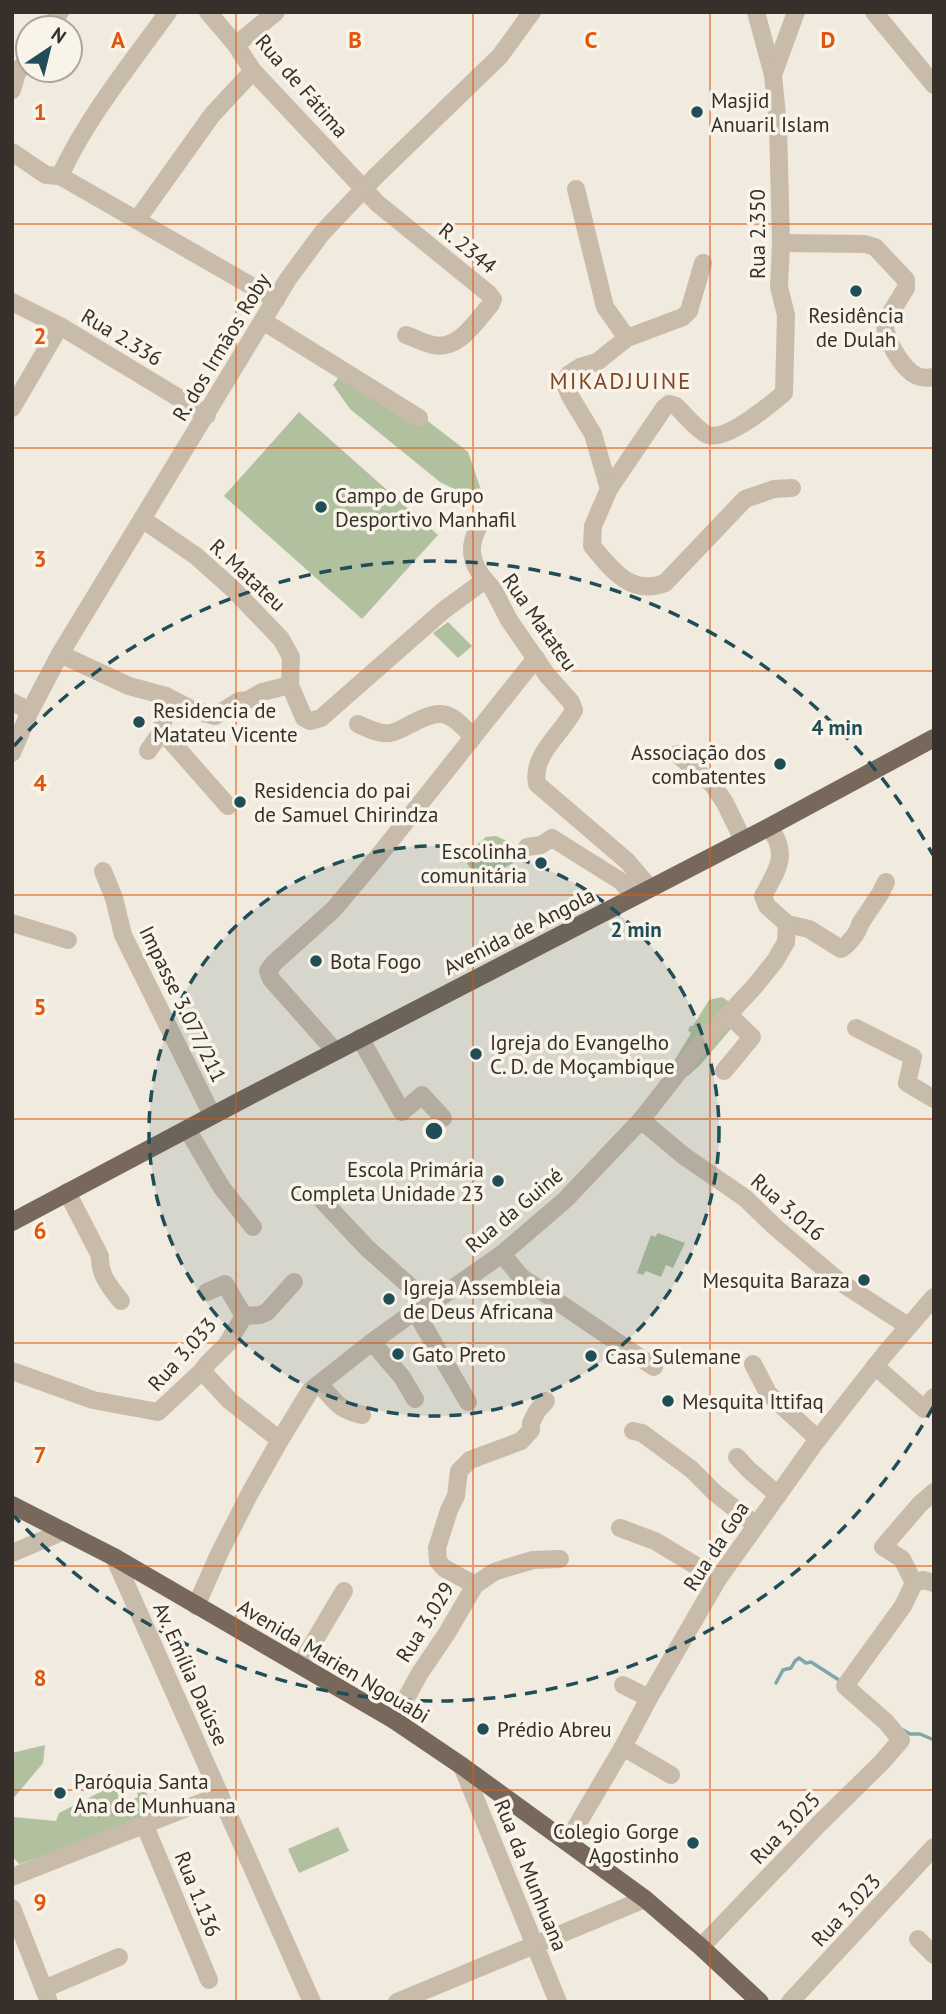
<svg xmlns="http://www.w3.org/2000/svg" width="946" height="2014" viewBox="0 0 946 2014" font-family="'PT Sans',sans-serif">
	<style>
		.green { fill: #b1c09e }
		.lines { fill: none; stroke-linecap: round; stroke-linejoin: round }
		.stream { stroke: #7ea6ad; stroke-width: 3.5 }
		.minor { stroke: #c9bbaa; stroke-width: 18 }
		.major { stroke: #78685b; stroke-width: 18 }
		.grid { fill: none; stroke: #df570d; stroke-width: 2; stroke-opacity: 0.55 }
		.ring { fill: none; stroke: #204d56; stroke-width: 3.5; stroke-dasharray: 12 9 }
		.poi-dot { fill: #204d56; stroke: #f9f4ea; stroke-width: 2.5 }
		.labels { text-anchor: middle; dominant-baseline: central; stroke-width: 7; stroke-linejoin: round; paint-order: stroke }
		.street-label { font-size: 21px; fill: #372f29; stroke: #f9f4ea }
		.poi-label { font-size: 21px; fill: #372f29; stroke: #f9f4ea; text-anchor: start }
		.neighbourhood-label { font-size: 23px; letter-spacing: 2px; fill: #824626; stroke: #f9f4ea }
		.grid-label { font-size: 23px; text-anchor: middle; font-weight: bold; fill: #df570d; stroke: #f9f4ea; stroke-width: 7; stroke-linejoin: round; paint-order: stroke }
		.centre { fill: #204d56; stroke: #f9f4ea; stroke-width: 3.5 }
		.ring-label { font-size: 21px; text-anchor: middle; font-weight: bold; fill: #204d56; stroke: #f9f4ea; stroke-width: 7; stroke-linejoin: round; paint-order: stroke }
	</style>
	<rect width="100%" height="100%" fill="#f1eade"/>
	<!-- green -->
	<g class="green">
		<path d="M 345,369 L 373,379 L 468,452 L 481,490 L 474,499 L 440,482 L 350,409 L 333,385 Z"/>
		<path d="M 299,412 L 438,535 L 362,619 L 224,496 Z"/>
		<path d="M 448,622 L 472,646 L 458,658 L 433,633 Z"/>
		<path d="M 496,836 L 507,841 L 517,861 L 479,880 L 466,862 L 474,853 L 472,849 L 486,837 Z"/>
		<path d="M 722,997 L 738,1008 L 736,1023 L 700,1065 L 688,1076 L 671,1066 L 690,1035 L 691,1032 L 688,1031 L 690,1026 L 693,1026 L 709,1000 Z"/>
		<path d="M 658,1233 L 685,1243 L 673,1268 L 666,1265 L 661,1277 L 646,1271 L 643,1275 L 637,1273 L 651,1235 L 655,1237 Z"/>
		<path d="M 45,1745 L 43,1763 L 12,1800 L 12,1753 Z"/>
		<path d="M 143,1784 L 156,1817 L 19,1864 L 12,1856 L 12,1817 L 56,1821 L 59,1813 L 114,1785 L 122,1804 L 138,1797 L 136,1787 Z"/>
		<path d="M 338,1827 L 349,1851 L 299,1873 L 288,1849 Z"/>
	</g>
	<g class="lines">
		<!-- stream -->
		<g class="stream">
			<path d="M 776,1683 L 783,1670 L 791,1668 L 795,1661 L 799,1658 L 806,1663 L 811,1662 L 842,1682"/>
			<path d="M 903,1730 L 910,1734 L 920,1734 L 934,1740"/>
		</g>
		<!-- minor -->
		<g class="minor">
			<path d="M 208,12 L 236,45 L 253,71 L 377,203 L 489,294 L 493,299 L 491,304 C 477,320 459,351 433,345 C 424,343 415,338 406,335"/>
			<path d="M 756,12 L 773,75"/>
			<path d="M 874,12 L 934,85"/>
			<path d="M 49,28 L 60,12"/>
			<path d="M 236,45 L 276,12"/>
			<path d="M 12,90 L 17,73 L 28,58"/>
			<path d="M 12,152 L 46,175 L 60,176 L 276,300"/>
			<path d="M 60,176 C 87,117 130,65 168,12"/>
			<path d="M 576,189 L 605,307 L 627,338"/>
			<path d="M 137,220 L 212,115 L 253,71"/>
			<path d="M 781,243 L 865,244 L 875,247 L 906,280 L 906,288 L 885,322 C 884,338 902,369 917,376 C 922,378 928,378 934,377"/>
			<path d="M 703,263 L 689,311 L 683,317 L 627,338 L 597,362 L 580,367 L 569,374 L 567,378 L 565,384 L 570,396 L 593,434 L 609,489 L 593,526 L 592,546 C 612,570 631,596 665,583 L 745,499 L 774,489 L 792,488"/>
			<path d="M 12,302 L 60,326 L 207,415"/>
			<path d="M 263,321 L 419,418"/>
			<path d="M 12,408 L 60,326"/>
			<path d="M 609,489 L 664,408 L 669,404 L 676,406 C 683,413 699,432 708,435 C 727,441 770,405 784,393 L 786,315 L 779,287 L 781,243 L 778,126 L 773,75 L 796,12"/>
			<path d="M 142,519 L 196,556 L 234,590 L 281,639 L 291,657 L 290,685 L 304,718 L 310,721 L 321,718 L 444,610 L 485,580 L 493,589 L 509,620 L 547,675 L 571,702 L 574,710 C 562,734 531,755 537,784 L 627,861 L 650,888"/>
			<path d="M 480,524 C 468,545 469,561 485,580"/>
			<path d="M 60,654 L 129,686 L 166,696 L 193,710 L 215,716 L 239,701 L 248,700 L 262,692 L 290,685"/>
			<path d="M 12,702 L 30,711"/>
			<path d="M 358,724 C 367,728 380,735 390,733 C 397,732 405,727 411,724 C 443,707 450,712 473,737"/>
			<path d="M 162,731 L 228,806"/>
			<path d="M 148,751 L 162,731 L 166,696"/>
			<path d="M 12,753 L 30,711 L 60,654 L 288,279 L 322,233 L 376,176 L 500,56 L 532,12"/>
			<path d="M 677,754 L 713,785 L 725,803 L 743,840"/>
			<path d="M 527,847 L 541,845 L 552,838 L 622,882 L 633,897"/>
			<path d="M 103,871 L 114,898 L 123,935 L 212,1115"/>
			<path d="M 12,923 L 68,940"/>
			<path d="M 787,924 L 809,929 L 841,949 C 849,944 858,933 860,924 L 880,894 L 886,882"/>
			<path d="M 856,1028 L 913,1057 L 907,1083 L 934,1099"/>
			<path d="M 360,1038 L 402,1112 L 422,1095 L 443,1118"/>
			<path d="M 335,1051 L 271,979 L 268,971 L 274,963 L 334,909 L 376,859 L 536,658"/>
			<path d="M 724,1071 L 752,1037 L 728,1014"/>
			<path d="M 641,1120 L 684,1156 L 745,1198 L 775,1227 L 840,1282 L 908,1326"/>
			<path d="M 187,1129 L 222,1188 L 253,1227"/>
			<path d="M 67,1192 L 100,1256 C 99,1275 110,1287 121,1301"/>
			<path d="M 320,1198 L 367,1248 L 413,1289 L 426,1305"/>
			<path d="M 502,1254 L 521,1277 L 654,1367"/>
			<path d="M 415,1311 L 468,1402"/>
			<path d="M 244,1316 L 260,1315 L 267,1312 L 294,1282"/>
			<path d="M 372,1342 L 402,1377 L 415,1399"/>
			<path d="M 753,1364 L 768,1393 L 818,1439"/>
			<path d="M 875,1366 L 924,1409 L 934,1397"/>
			<path d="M 12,1371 L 93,1400 L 158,1412 L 202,1371 L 208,1363 L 227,1344 L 244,1316 L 225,1284 L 207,1292"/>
			<path d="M 202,1371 L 230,1401 L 280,1440"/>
			<path d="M 319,1384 C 336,1401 336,1409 362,1415"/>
			<path d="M 633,1431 L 642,1433 L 691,1469 L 715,1493 L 756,1525"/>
			<path d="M 737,1457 L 749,1470 L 778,1495"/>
			<path d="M 620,1528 L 655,1541 L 718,1579"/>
			<path d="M 12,1553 L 64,1531"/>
			<path d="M 114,1557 L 312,2002"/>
			<path d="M 914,1583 L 902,1559 L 883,1547 L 920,1504 L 934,1492"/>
			<path d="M 914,1583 L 923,1580 L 934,1583"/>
			<path d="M 475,1585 L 444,1568 L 438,1561 L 437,1548 L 449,1510 L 456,1496 L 459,1471 L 470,1460 L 521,1441 L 531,1430 L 531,1423 L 537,1411 L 546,1401"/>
			<path d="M 196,1606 L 219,1554 L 250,1493 L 280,1440 L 310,1391 L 372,1342 L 415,1311 L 439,1298 L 502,1254 L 565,1200 L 641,1120 L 699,1046 L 754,987 L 775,961 L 786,942 L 787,924 L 767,906 L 763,896 C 777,870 790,854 769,827"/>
			<path d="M 300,1665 L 344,1591"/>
			<path d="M 623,1685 L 649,1698"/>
			<path d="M 394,1720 L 420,1673 L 447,1633 L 475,1585 L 494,1572 L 506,1568 L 533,1560 L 560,1559"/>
			<path d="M 623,1747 L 671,1775"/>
			<path d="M 462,1766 L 558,2002"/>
			<path d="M 145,1826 L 209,1980"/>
			<path d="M 567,1842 L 623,1747 L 649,1698 L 718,1579 L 815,1443 L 884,1355 L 934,1297"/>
			<path d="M 12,1877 L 220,1795"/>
			<path d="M 12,1908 L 49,2002"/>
			<path d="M 918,1939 L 934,1955"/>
			<path d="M 701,1947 L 819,1824 L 882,1762 L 901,1740 L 886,1722 L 845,1686 L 903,1606 L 914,1583"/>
			<path d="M 44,1989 L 119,1957"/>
			<path d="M 397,2002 L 645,1899"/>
			<path d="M 790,2002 L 934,1847"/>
		</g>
		<!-- major -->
		<g class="major">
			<path d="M 12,1222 L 238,1102 L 769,827 L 934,738"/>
			<path d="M 12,1505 L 114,1557 L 394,1720 L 462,1766 L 645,1899 L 701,1947 L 760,2002"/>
		</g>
	</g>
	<!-- grid -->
	<path class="grid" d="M 236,12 L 236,2002M 473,12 L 473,2002M 710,12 L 710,2002M 12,224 L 934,224M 12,448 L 934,448M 12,671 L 934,671M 12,895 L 934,895M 12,1119 L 934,1119M 12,1343 L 934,1343M 12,1566 L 934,1566M 12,1790 L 934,1790"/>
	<!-- distance rings -->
	<circle cx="434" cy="1131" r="285" fill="#204d56" fill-opacity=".12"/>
	<g class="ring">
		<circle cx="434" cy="1131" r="285"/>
		<path d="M933 1407A570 570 0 0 1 14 1516M14 746A570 570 0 0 1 933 855"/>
	</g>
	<!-- markers -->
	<g class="poi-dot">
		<circle cx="697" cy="112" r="7"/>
		<circle cx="856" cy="291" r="7"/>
		<circle cx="321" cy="507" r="7"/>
		<circle cx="139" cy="722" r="7"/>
		<circle cx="780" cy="764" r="7"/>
		<circle cx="240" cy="802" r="7"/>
		<circle cx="541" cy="863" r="7"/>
		<circle cx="316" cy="961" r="7"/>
		<circle cx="476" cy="1054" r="7"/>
		<circle cx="498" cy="1181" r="7"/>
		<circle cx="864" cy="1280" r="7"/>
		<circle cx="389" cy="1299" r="7"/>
		<circle cx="398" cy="1354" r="7"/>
		<circle cx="591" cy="1356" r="7"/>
		<circle cx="668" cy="1401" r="7"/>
		<circle cx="483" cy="1729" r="7"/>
		<circle cx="60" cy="1793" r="7"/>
		<circle cx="693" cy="1843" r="7"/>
	</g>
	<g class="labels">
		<!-- street labels -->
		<g class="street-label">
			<text transform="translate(302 86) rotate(49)">Rua de Fátima</text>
			<text transform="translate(757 234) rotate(-90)">Rua 2.350</text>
			<text transform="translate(468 248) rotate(39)">R. 2344</text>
			<text transform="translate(122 337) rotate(31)">Rua 2.336</text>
			<text transform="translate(221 347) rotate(-59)">R. dos Irmãos Roby</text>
			<text transform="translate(248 575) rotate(43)">R. Matateu</text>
			<text transform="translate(540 622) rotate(55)">Rua Matateu</text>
			<text transform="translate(519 931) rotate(-27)">Avenida de Angola</text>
			<text transform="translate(183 1004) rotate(64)">Impasse 3.077/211</text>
			<text transform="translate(788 1207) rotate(41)">Rua 3.016</text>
			<text transform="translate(514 1210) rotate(-40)">Rua da Guiné</text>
			<text transform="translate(182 1354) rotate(-48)">Rua 3.033</text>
			<text transform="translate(716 1546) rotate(-57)">Rua da Goa</text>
			<text transform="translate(425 1622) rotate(-58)">Rua 3.029</text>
			<text transform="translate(334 1661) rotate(31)">Avenida Marien Ngouabi</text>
			<text transform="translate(191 1674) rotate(66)">Av. Emília Daússe</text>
			<text transform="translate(785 1828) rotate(-46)">Rua 3.025</text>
			<text transform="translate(531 1875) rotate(68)">Rua da Munhuana</text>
			<text transform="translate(198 1894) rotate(68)">Rua 1.136</text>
			<text transform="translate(846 1910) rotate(-47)">Rua 3.023</text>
		</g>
		<!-- poi labels -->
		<g class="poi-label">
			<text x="711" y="100">Masjid<tspan x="711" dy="24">Anuaril Islam</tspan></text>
			<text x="856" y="315" text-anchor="middle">Residência<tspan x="856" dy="24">de Dulah</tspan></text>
			<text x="335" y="495">Campo de Grupo<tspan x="335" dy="24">Desportivo Manhafil</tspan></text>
			<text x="153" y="710">Residencia de<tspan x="153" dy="24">Matateu Vicente</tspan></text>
			<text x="766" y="752" text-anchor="end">Associação dos<tspan x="766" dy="24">combatentes</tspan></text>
			<text x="254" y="790">Residencia do pai<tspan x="254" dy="24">de Samuel Chirindza</tspan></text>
			<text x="527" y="851" text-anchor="end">Escolinha<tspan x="527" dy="24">comunitária</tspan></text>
			<text x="330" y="961">Bota Fogo</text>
			<text x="490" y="1042">Igreja do Evangelho<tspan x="490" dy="24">C. D. de Moçambique</tspan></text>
			<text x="484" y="1169" text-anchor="end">Escola Primária<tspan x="484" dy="24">Completa Unidade 23</tspan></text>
			<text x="850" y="1280" text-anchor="end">Mesquita Baraza</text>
			<text x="403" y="1287">Igreja Assembleia<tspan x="403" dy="24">de Deus Africana</tspan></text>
			<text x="412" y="1354">Gato Preto</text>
			<text x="605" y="1356">Casa Sulemane</text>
			<text x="682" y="1401">Mesquita Ittifaq</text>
			<text x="497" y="1729">Prédio Abreu</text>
			<text x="74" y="1781">Paróquia Santa<tspan x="74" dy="24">Ana de Munhuana</tspan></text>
			<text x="679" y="1831" text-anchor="end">Colegio Gorge<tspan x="679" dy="24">Agostinho</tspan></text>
		</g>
		<!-- neighbourhood labels -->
		<g class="neighbourhood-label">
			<text x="621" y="380">MIKADJUINE</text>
		</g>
	</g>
	<g class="grid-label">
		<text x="118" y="48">A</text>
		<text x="355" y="48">B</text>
		<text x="591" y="48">C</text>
		<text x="828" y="48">D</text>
		<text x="40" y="120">1</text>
		<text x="40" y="344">2</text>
		<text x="40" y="567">3</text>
		<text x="40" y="791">4</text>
		<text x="40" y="1015">5</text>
		<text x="40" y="1239">6</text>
		<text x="40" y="1463">7</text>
		<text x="40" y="1686">8</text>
		<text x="40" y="1910">9</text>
	</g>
	<circle cx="434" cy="1131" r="10" class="centre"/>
	<g class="ring-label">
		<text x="837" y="735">4 min</text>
		<text x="636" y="937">2 min</text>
	</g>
	<!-- border -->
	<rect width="946" height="2014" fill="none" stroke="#372f29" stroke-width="28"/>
	<!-- north arrow -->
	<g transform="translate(49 49) rotate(35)"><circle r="33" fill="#f9f4ea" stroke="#aba59d" stroke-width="2"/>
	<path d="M0-5L12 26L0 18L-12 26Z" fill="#204d56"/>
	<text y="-10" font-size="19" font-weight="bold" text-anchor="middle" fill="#372f29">N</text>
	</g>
</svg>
